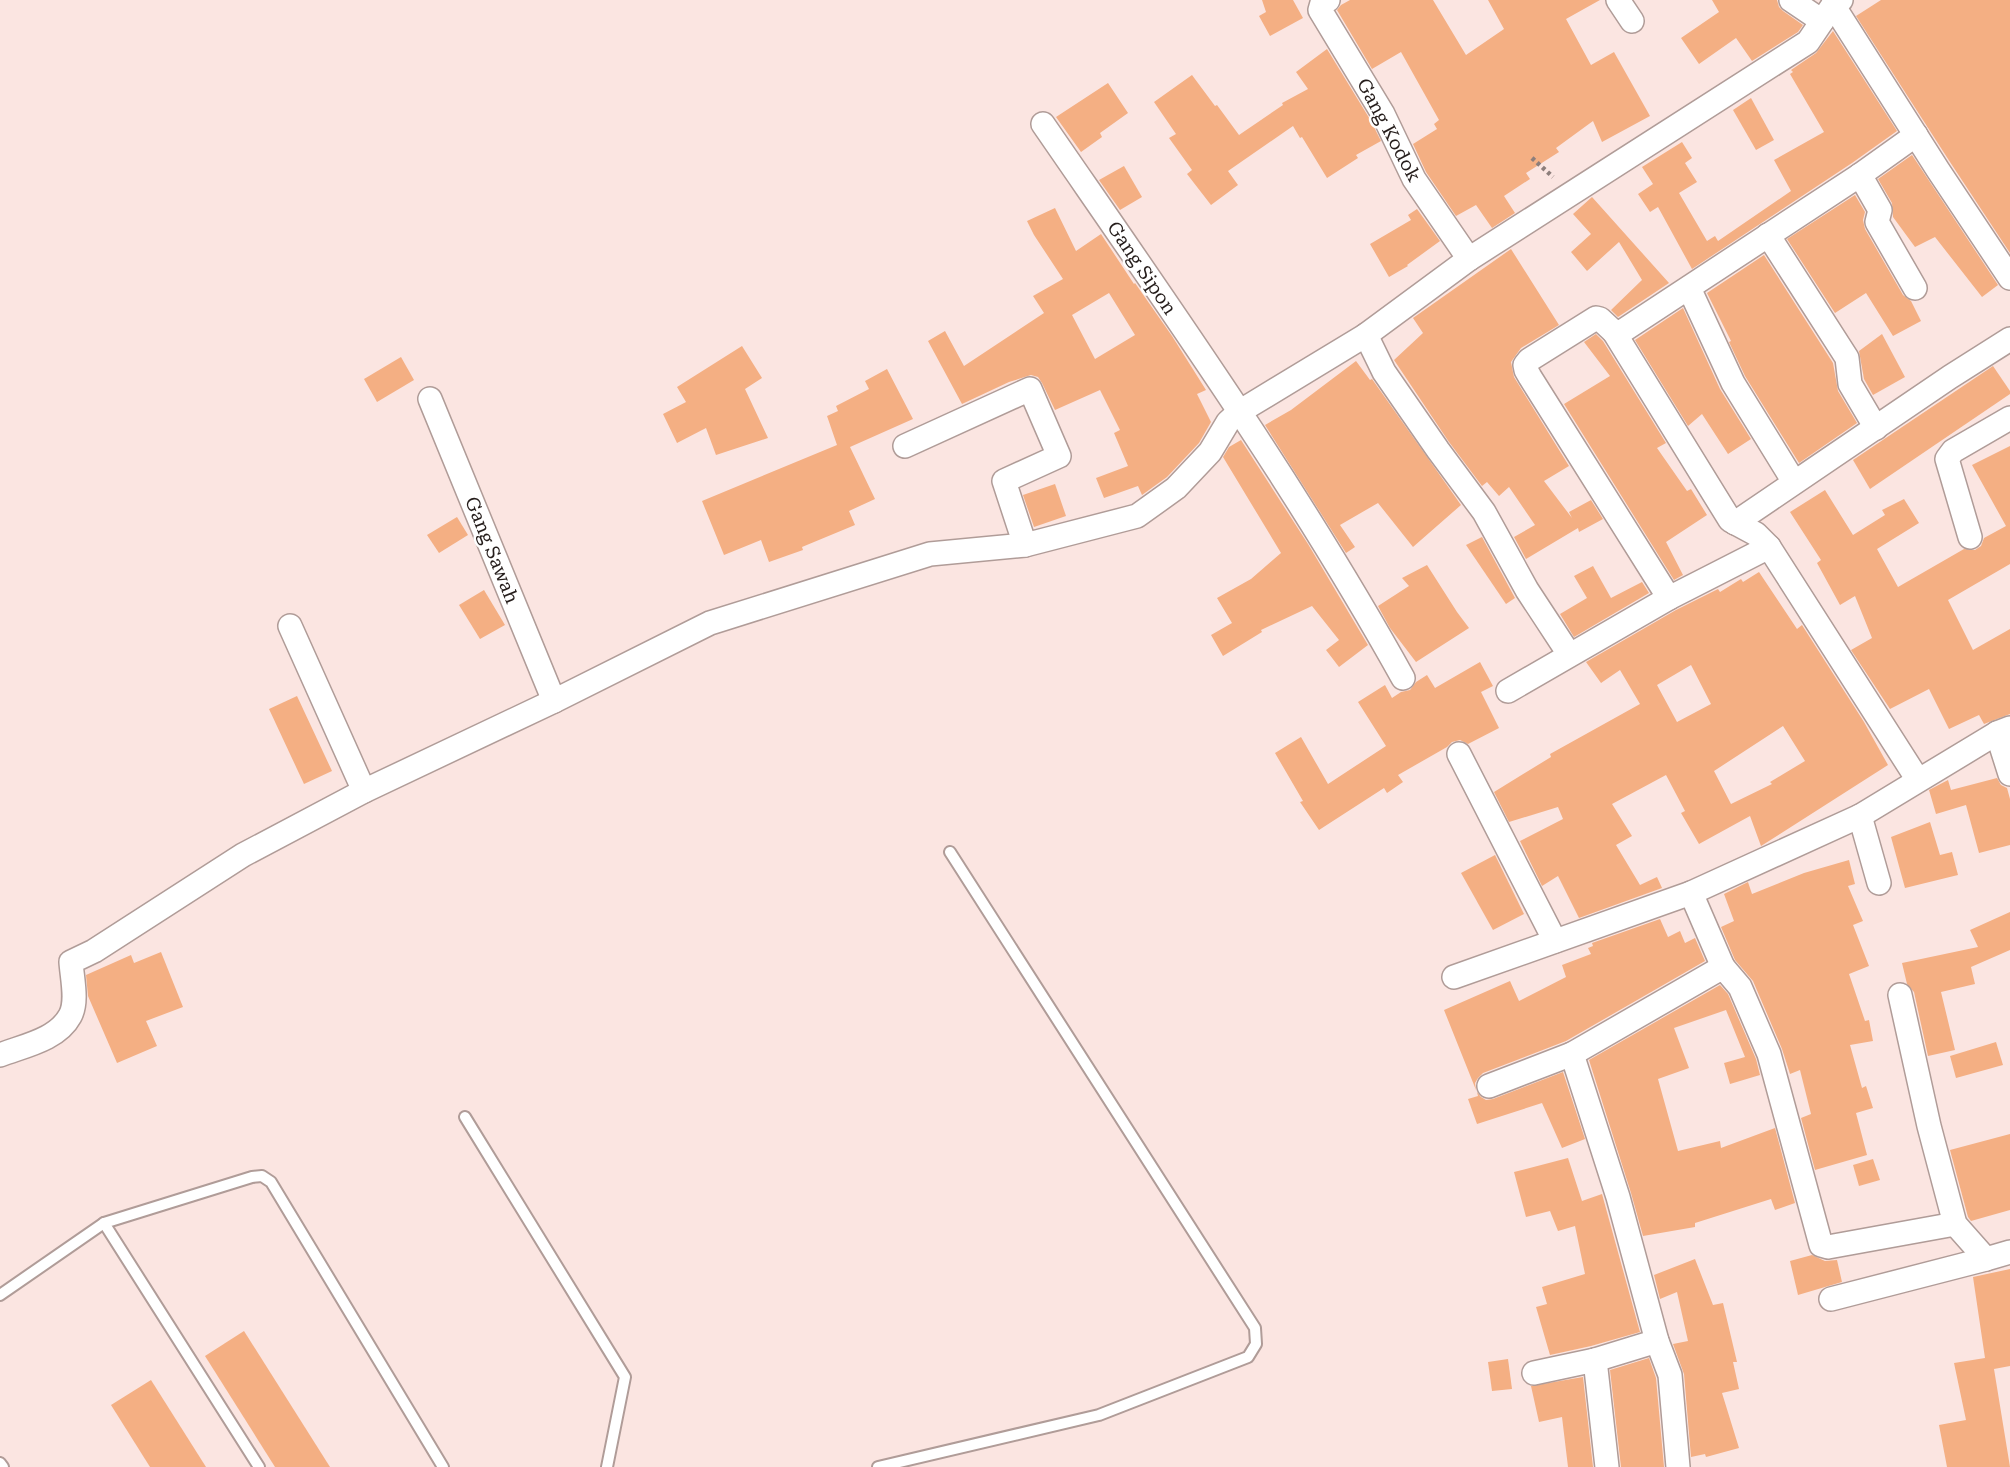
<svg xmlns="http://www.w3.org/2000/svg" width="2010" height="1467" viewBox="0 0 2010 1467" font-family="'Roboto Serif',serif">
	<style>
		.building { fill: #f4af83; fill-rule: evenodd }
		.lines { fill: none; stroke-linecap: round; stroke-linejoin: round }
		.lane-casing { stroke: #b09c98; stroke-width: 14 }
		.street-casing { stroke: #b09c98; stroke-width: 26 }
		.path { stroke: #8d7e7b; stroke-width: 4.5; stroke-dasharray: 3.5 3.5; stroke-linecap: butt }
		.lane { stroke: #fff; stroke-width: 10 }
		.street { stroke: #fff; stroke-width: 23 }
		.labels { text-anchor: middle; dominant-baseline: central; stroke-width: 5; stroke-linejoin: round; paint-order: stroke }
		.street-label { font-size: 19px; fill: #251d1b; stroke: #fff }
	</style>
	<rect width="100%" height="100%" fill="#fbe5e1"/>
	<!-- building -->
	<g class="building">
		<path d="M 1262,0 L 1293,0 L 1303,18 L 1270,36 L 1259,16 L 1266,12 Z"/>
		<path d="M 1350,0 L 1433,0 L 1466,55 L 1504,29 L 1488,0 L 1600,0 L 1566,19 L 1591,65 L 1614,52 L 1650,116 L 1602,142 L 1593,121 L 1556,148 L 1559,152 L 1526,173 L 1530,179 L 1504,196 L 1515,213 L 1492,228 L 1476,205 L 1456,216 L 1426,172 L 1413,144 L 1437,129 L 1434,124 L 1439,120 L 1401,52 L 1372,69 L 1337,10 L 1341,5 Z"/>
		<path d="M 1712,0 L 1777,0 L 1779,7 L 1783,11 L 1803,25 L 1798,32 L 1752,61 L 1736,38 L 1699,64 L 1681,38 L 1719,12 Z"/>
		<path d="M 1881,0 L 2010,0 L 2010,253 L 1950,162 L 1856,16 Z"/>
		<path d="M 1833,31 L 1897,131 L 1852,163 L 1692,269 L 1658,207 L 1650,212 L 1638,194 L 1653,184 L 1642,167 L 1682,142 L 1692,158 L 1685,163 L 1697,182 L 1679,193 L 1707,241 L 1715,236 L 1718,241 L 1791,191 L 1774,160 L 1824,132 L 1790,74 L 1793,72 L 1791,70 L 1816,53 Z"/>
		<path d="M 1327,49 L 1371,121 L 1381,141 L 1356,155 L 1358,158 L 1327,178 L 1302,137 L 1300,138 L 1293,126 L 1228,171 L 1238,185 L 1211,205 L 1187,174 L 1192,170 L 1169,138 L 1176,134 L 1154,102 L 1192,75 L 1215,106 L 1217,105 L 1239,135 L 1283,105 L 1282,103 L 1308,89 L 1296,72 Z"/>
		<path d="M 1108,83 L 1128,113 L 1100,133 L 1102,137 L 1081,152 L 1056,117 Z"/>
		<path d="M 1751,98 L 1774,140 L 1756,150 L 1733,110 Z"/>
		<path d="M 1912,155 L 1998,285 L 1982,297 L 1935,237 L 1915,247 L 1893,217 L 1892,203 L 1878,179 Z"/>
		<path d="M 1124,166 L 1142,197 L 1120,210 L 1099,180 Z"/>
		<path d="M 1855,195 L 1865,212 L 1863,220 L 1865,229 L 1903,295 L 1911,301 L 1921,321 L 1893,336 L 1866,293 L 1835,313 L 1787,239 Z"/>
		<path d="M 1592,197 L 1669,283 L 1618,317 L 1611,310 L 1642,280 L 1619,242 L 1587,271 L 1571,252 L 1591,234 L 1573,214 Z"/>
		<path d="M 1055,208 L 1076,251 L 1101,234 L 1134,284 L 1135,283 L 1172,336 L 1206,390 L 1197,394 L 1211,422 L 1199,443 L 1167,477 L 1142,495 L 1138,486 L 1104,498 L 1096,478 L 1128,466 L 1114,433 L 1120,430 L 1100,390 L 1055,410 L 1042,383 L 1038,377 L 1031,375 L 1009,382 L 962,404 L 928,341 L 945,331 L 964,366 L 1044,313 L 1033,296 L 1063,279 L 1034,235 L 1027,221 ZM 1109,293 L 1135,335 L 1095,359 L 1072,315 Z"/>
		<path d="M 1417,209 L 1440,241 L 1407,265 L 1408,266 L 1389,277 L 1370,244 L 1411,220 L 1408,215 Z"/>
		<path d="M 1511,249 L 1559,325 L 1521,348 L 1511,362 L 1514,377 L 1569,466 L 1544,481 L 1572,518 L 1569,512 L 1591,500 L 1603,519 L 1579,532 L 1578,528 L 1526,559 L 1514,537 L 1535,525 L 1509,487 L 1499,496 L 1487,482 L 1482,486 L 1449,442 L 1394,360 L 1423,333 L 1413,318 Z"/>
		<path d="M 1764,255 L 1833,363 L 1838,391 L 1857,423 L 1799,463 L 1745,376 L 1729,342 L 1731,341 L 1707,293 Z"/>
		<path d="M 1683,308 L 1720,389 L 1751,439 L 1728,454 L 1702,414 L 1688,426 L 1635,340 Z"/>
		<path d="M 1596,334 L 1603,341 L 1666,443 L 1657,448 L 1687,491 L 1691,489 L 1707,515 L 1666,542 L 1683,575 L 1674,580 L 1564,404 L 1610,376 L 1584,342 Z"/>
		<path d="M 1882,334 L 1905,377 L 1873,395 L 1864,379 L 1859,351 Z"/>
		<path d="M 742,346 L 762,378 L 745,389 L 768,438 L 716,455 L 706,428 L 677,443 L 663,414 L 686,402 L 677,387 Z"/>
		<path d="M 401,357 L 414,380 L 377,402 L 364,379 Z"/>
		<path d="M 1356,361 L 1370,380 L 1372,379 L 1461,505 L 1413,547 L 1378,503 L 1340,525 L 1355,547 L 1346,553 L 1265,425 L 1291,410 Z"/>
		<path d="M 1993,366 L 2010,391 L 2010,394 L 1870,489 L 1853,460 Z"/>
		<path d="M 887,369 L 913,419 L 850,447 L 875,499 L 849,511 L 855,525 L 802,547 L 803,550 L 769,562 L 761,540 L 724,555 L 702,501 L 837,445 L 827,416 L 838,411 L 836,406 L 869,389 L 865,381 Z"/>
		<path d="M 1241,440 L 1308,544 L 1368,645 L 1339,667 L 1326,650 L 1339,640 L 1312,606 L 1261,630 L 1262,632 L 1223,656 L 1211,635 L 1232,623 L 1217,598 L 1251,579 L 1281,553 L 1223,457 L 1229,447 Z"/>
		<path d="M 2010,446 L 2010,564 L 1948,600 L 1973,650 L 2010,629 L 2010,714 L 1984,724 L 1979,715 L 1949,729 L 1929,689 L 1890,709 L 1851,650 L 1872,638 L 1855,596 L 1840,605 L 1817,563 L 1821,560 L 1790,512 L 1825,490 L 1853,535 L 1885,515 L 1882,510 L 1904,499 L 1919,523 L 1877,549 L 1898,587 L 1964,549 L 1975,550 L 1981,546 L 1984,538 L 2006,526 L 1972,465 Z"/>
		<path d="M 1055,484 L 1066,516 L 1034,527 L 1023,495 Z"/>
		<path d="M 457,517 L 468,535 L 439,553 L 427,535 Z"/>
		<path d="M 1482,537 L 1515,598 L 1506,604 L 1466,545 Z"/>
		<path d="M 1427,565 L 1457,612 L 1469,628 L 1416,662 L 1390,628 L 1378,606 L 1409,586 L 1402,578 Z"/>
		<path d="M 1593,566 L 1611,598 L 1642,582 L 1649,593 L 1574,637 L 1560,614 L 1587,598 L 1574,576 Z"/>
		<path d="M 1759,572 L 1797,629 L 1802,625 L 1864,722 L 1888,765 L 1761,846 L 1750,816 L 1699,844 L 1681,813 L 1685,811 L 1666,775 L 1612,804 L 1632,836 L 1616,845 L 1640,885 L 1657,877 L 1662,888 L 1579,918 L 1558,876 L 1542,886 L 1520,841 L 1563,819 L 1558,807 L 1509,822 L 1494,792 L 1551,757 L 1550,754 L 1640,704 L 1620,670 L 1601,683 L 1586,662 L 1676,610 L 1718,589 L 1720,592 L 1741,579 L 1743,582 ZM 1691,665 L 1711,704 L 1677,722 L 1657,685 ZM 1783,726 L 1805,761 L 1770,782 L 1772,784 L 1731,804 L 1714,771 Z"/>
		<path d="M 484,590 L 505,625 L 480,639 L 459,605 Z"/>
		<path d="M 1480,662 L 1493,686 L 1481,692 L 1499,728 L 1468,744 L 1460,740 L 1452,742 L 1447,747 L 1398,775 L 1403,782 L 1387,793 L 1384,788 L 1319,830 L 1300,802 L 1303,801 L 1275,753 L 1301,737 L 1328,784 L 1386,746 L 1358,702 L 1385,685 L 1392,698 L 1401,692 L 1410,690 L 1416,682 L 1427,675 L 1435,688 Z"/>
		<path d="M 297,696 L 332,771 L 304,784 L 269,709 Z"/>
		<path d="M 1997,778 L 2001,785 L 2007,788 L 2010,799 L 2010,845 L 1979,853 L 1966,805 L 1936,814 L 1929,790 L 1948,780 L 1951,790 Z"/>
		<path d="M 1930,822 L 1940,855 L 1952,852 L 1958,875 L 1905,888 L 1891,837 Z"/>
		<path d="M 1495,855 L 1524,914 L 1493,930 L 1461,873 Z"/>
		<path d="M 1849,860 L 1855,884 L 1848,886 L 1863,921 L 1853,925 L 1869,966 L 1849,974 L 1865,1021 L 1869,1020 L 1873,1041 L 1850,1045 L 1862,1088 L 1866,1086 L 1873,1108 L 1856,1113 L 1867,1155 L 1815,1170 L 1801,1118 L 1811,1114 L 1800,1070 L 1790,1074 L 1782,1049 L 1753,981 L 1735,960 L 1721,927 L 1734,921 L 1724,894 L 1748,882 L 1752,894 L 1804,873 Z"/>
		<path d="M 2010,912 L 2010,950 L 1971,967 L 1975,984 L 1941,992 L 1955,1050 L 1928,1056 L 1914,992 L 1907,984 L 1902,963 L 1978,947 L 1970,930 Z"/>
		<path d="M 1660,919 L 1668,937 L 1680,931 L 1685,943 L 1695,938 L 1705,961 L 1566,1041 L 1483,1073 L 1478,1078 L 1475,1083 L 1476,1090 L 1444,1010 L 1510,981 L 1519,1001 L 1566,977 L 1562,965 L 1591,954 L 1588,948 L 1593,946 L 1592,943 Z"/>
		<path d="M 161,952 L 183,1007 L 146,1021 L 157,1046 L 117,1063 L 88,996 L 86,975 L 131,955 L 134,963 Z"/>
		<path d="M 1720,985 L 1728,994 L 1756,1059 L 1760,1075 L 1730,1084 L 1724,1063 L 1745,1057 L 1726,1010 L 1674,1028 L 1689,1068 L 1658,1079 L 1678,1151 L 1720,1141 L 1721,1148 L 1775,1128 L 1795,1203 L 1775,1210 L 1771,1199 L 1695,1223 L 1695,1227 L 1643,1236 L 1631,1193 L 1589,1060 Z"/>
		<path d="M 1996,1042 L 2003,1065 L 1956,1078 L 1950,1056 Z"/>
		<path d="M 1563,1072 L 1585,1139 L 1562,1148 L 1542,1103 L 1477,1124 L 1468,1099 L 1478,1096 L 1477,1092 L 1481,1097 L 1486,1100 L 1493,1099 Z"/>
		<path d="M 2010,1134 L 2010,1210 L 1971,1221 L 1968,1217 L 1950,1150 Z"/>
		<path d="M 1568,1158 L 1582,1201 L 1602,1194 L 1640,1332 L 1591,1346 L 1550,1355 L 1536,1307 L 1547,1304 L 1542,1287 L 1585,1274 L 1575,1226 L 1558,1231 L 1550,1211 L 1526,1217 L 1514,1172 Z"/>
		<path d="M 1873,1159 L 1880,1180 L 1859,1186 L 1853,1165 Z"/>
		<path d="M 1812,1255 L 1825,1261 L 1837,1260 L 1842,1282 L 1798,1295 L 1790,1261 Z"/>
		<path d="M 1695,1259 L 1713,1305 L 1723,1303 L 1737,1362 L 1733,1362 L 1739,1389 L 1722,1393 L 1739,1448 L 1706,1457 L 1705,1454 L 1691,1457 L 1684,1374 L 1673,1344 L 1688,1341 L 1677,1292 L 1660,1299 L 1654,1275 Z"/>
		<path d="M 2010,1269 L 2010,1366 L 1994,1369 L 2010,1467 L 1947,1467 L 1939,1425 L 1966,1420 L 1954,1363 L 1985,1358 L 1973,1277 Z"/>
		<path d="M 244,1331 L 330,1467 L 275,1467 L 205,1356 Z"/>
		<path d="M 1649,1358 L 1656,1378 L 1664,1467 L 1621,1467 L 1610,1370 Z"/>
		<path d="M 1508,1359 L 1512,1389 L 1492,1391 L 1488,1362 Z"/>
		<path d="M 1583,1377 L 1593,1467 L 1568,1467 L 1562,1417 L 1539,1422 L 1531,1386 Z"/>
		<path d="M 151,1380 L 206,1467 L 150,1467 L 111,1405 Z"/>
	</g>
	<g class="lines">
		<!-- lane casing -->
		<g class="lane-casing">
			<g id="lane">
				<path d="M 465,1117 L 625,1377 L 607,1467"/>
				<path d="M 0,1295 L 104,1223"/>
				<path d="M 0,1463 L 3,1467"/>
				<path d="M 259,1467 L 104,1223 L 252,1177 L 262,1176 L 271,1182 L 443,1467"/>
				<path d="M 878,1467 L 1099,1415 L 1248,1357 L 1256,1344 L 1255,1328 L 950,852"/>
			</g>
		</g>
		<!-- street casing -->
		<g class="street-casing">
			<g id="street">
				<path d="M 1328,0 L 1322,3 L 1320,10 L 1383,114 L 1414,179 L 1469,259"/>
				<path d="M 1618,0 L 1632,21"/>
				<path d="M 1791,0 L 1822,21"/>
				<path d="M 1833,5 L 1938,170 L 2010,278"/>
				<path d="M 1043,124 C 1167,304 1297,487 1403,678"/>
				<path d="M 1860,175 L 1880,210 L 1877,222 L 1915,288"/>
				<path d="M 1768,235 L 1847,358 L 1850,384 L 1876,428"/>
				<path d="M 1689,288 L 1733,383 L 1794,482"/>
				<path d="M 1614,332 L 1730,520 L 1756,534 L 1769,547 L 1918,780"/>
				<path d="M 1366,335 L 1384,372 L 1438,450 L 1484,512 L 1527,590 L 1569,654"/>
				<path d="M 430,399 L 554,701"/>
				<path d="M 905,446 L 1030,389 L 1059,456 L 1004,481 L 1025,545"/>
				<path d="M 1735,523 L 1950,377 L 2010,339"/>
				<path d="M 1970,537 L 1947,459 L 1953,451 L 2010,418"/>
				<path d="M 1669,598 L 1530,377 L 1526,370 L 1525,365 L 1529,360 L 1596,318 L 1600,319 L 1614,332 L 1621,332 L 1860,175 L 1916,135"/>
				<path d="M 290,626 L 364,791"/>
				<path d="M 1508,691 L 1669,598 L 1769,547"/>
				<path d="M 1997,733 L 2010,774"/>
				<path d="M 1459,754 L 1555,941"/>
				<path d="M 1860,816 L 1879,883"/>
				<path d="M 1691,893 L 1723,967"/>
				<path d="M 1454,977 L 1691,893 L 1860,816 L 1997,733 L 2010,728"/>
				<path d="M 1900,995 L 1929,1126 L 1955,1224 L 1986,1259 L 2010,1252"/>
				<path d="M 1572,1054 L 1618,1197 L 1657,1341 L 1670,1375 L 1678,1467"/>
				<path d="M 0,1055 C 23,1046 57,1040 70,1016 C 78,1002 72,978 71,962 L 94,951 L 243,855 L 364,791 L 554,701 L 710,623 L 930,554 L 1025,545 L 1137,516 L 1176,488 L 1210,452 L 1228,422 L 1239,412 L 1366,335 L 1469,259 L 1808,42 L 1833,5 L 1841,0"/>
				<path d="M 1489,1086 L 1572,1054 L 1723,967 L 1740,987 L 1769,1054 L 1821,1245 L 1828,1247 L 1955,1224"/>
				<path d="M 1831,1299 L 1986,1259"/>
				<path d="M 1595,1360 L 1607,1467"/>
				<path d="M 1534,1373 L 1595,1360 L 1657,1341"/>
			</g>
		</g>
		<!-- path -->
		<path class="path" d="M 1532,158 L 1553,177"/>
		<!-- lane -->
		<use href="#lane" class="lane"/>
		<!-- street -->
		<use href="#street" class="street"/>
	</g>
	<g class="labels">
		<!-- street labels -->
		<g class="street-label">
			<text transform="translate(1389 130) rotate(62)">Gang Kodok</text>
			<text transform="translate(1142 268) rotate(56)">Gang Sipon</text>
			<text transform="translate(492 550) rotate(68)">Gang Sawah</text>
		</g>
	</g>
</svg>
